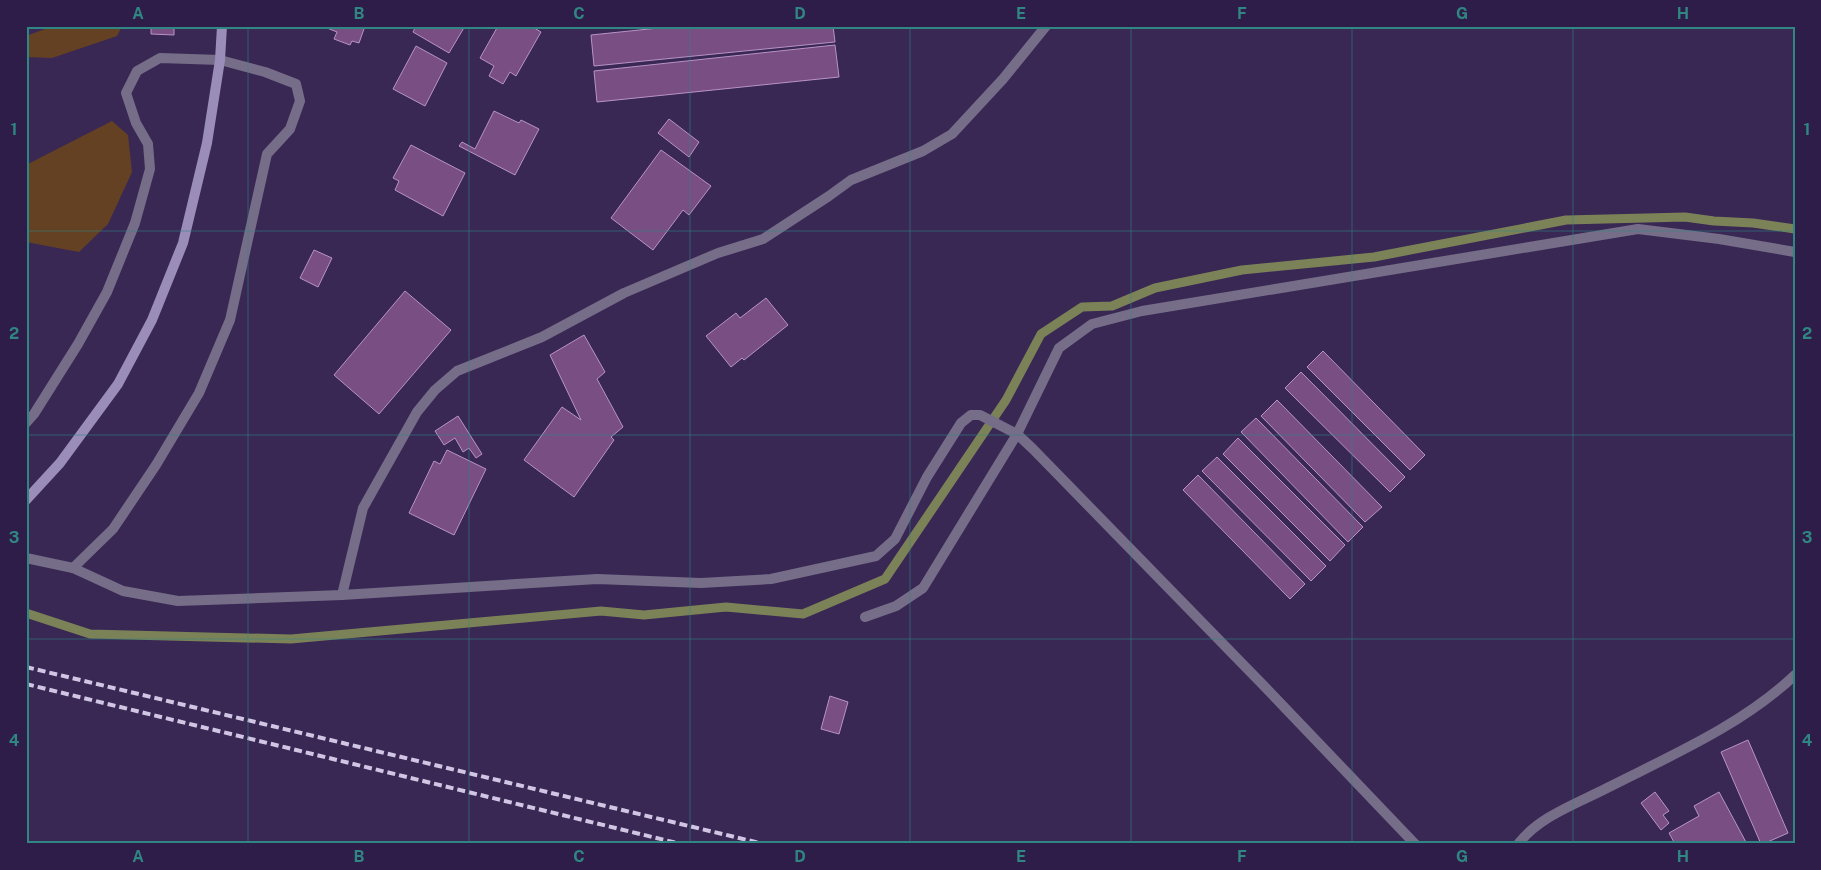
<svg xmlns="http://www.w3.org/2000/svg" width="1821" height="870" viewBox="0 0 1821 870" font-family="'Public Sans',sans-serif">
	<style>
		.green { fill: #654123 }
		.lines { fill: none; stroke-linecap: round; stroke-linejoin: round }
		.stream { stroke: #7c8258; stroke-width: 9 }
		.building { fill: #784e83; stroke: #b994c2 }
		.lane { stroke: #766d88; stroke-width: 10 }
		.street { stroke: #766d88; stroke-width: 10 }
		.secondary { stroke: #9b8db9; stroke-width: 10 }
		.rail { stroke: #d0c6e4; stroke-width: 4; stroke-dasharray: 8 4; stroke-linecap: butt }
		.grid { fill: none; stroke: #2f8683; stroke-width: 1; stroke-opacity: 0.55 }
		.neatline { fill: none; stroke: #2f8683; stroke-width: 2 }
		.grid-label { font-size: 16px; text-anchor: middle; font-weight: bold; fill: #2f8683 }
	</style>
	<rect width="100%" height="100%" fill="#392854"/>
	<!-- green -->
	<g class="green">
		<path d="M 53,26 L 122,26 L 117,36 L 52,58 L 26,57 L 26,36 Z"/>
		<path d="M 112,121 L 128,135 L 132,172 L 108,224 L 79,252 L 26,242 L 26,165 Z"/>
	</g>
	<g class="lines">
		<!-- stream -->
		<path class="stream" d="M 26,613 L 90,634 L 291,639 L 601,611 L 644,615 L 726,607 L 803,614 L 885,579 L 1006,400 L 1041,334 L 1082,307 L 1112,306 L 1155,288 L 1242,270 L 1374,257 L 1566,220 L 1685,217 L 1714,221 L 1753,223 L 1795,229"/>
	</g>
	<!-- building -->
	<g class="building">
		<path d="M 151,26 L 174,26 L 174,35 L 151,34 Z"/>
		<path d="M 322,26 L 365,26 L 359,43 L 352,41 L 350,45 L 334,39 L 337,32 Z"/>
		<path d="M 416,26 L 465,26 L 449,53 L 413,32 Z"/>
		<path d="M 498,26 L 531,26 L 541,32 L 516,76 L 510,72 L 503,84 L 489,76 L 494,66 L 480,58 Z"/>
		<path d="M 678,26 L 833,26 L 835,42 L 594,66 L 591,35 Z"/>
		<path d="M 835,45 L 839,77 L 597,102 L 594,71 Z"/>
		<path d="M 416,46 L 447,63 L 425,106 L 393,89 Z"/>
		<path d="M 494,111 L 519,123 L 521,120 L 539,129 L 515,175 L 459,146 L 462,142 L 475,149 Z"/>
		<path d="M 669,119 L 699,142 L 689,157 L 658,133 Z"/>
		<path d="M 411,145 L 465,173 L 443,216 L 395,190 L 399,181 L 393,178 Z"/>
		<path d="M 661,150 L 711,186 L 689,215 L 683,210 L 653,250 L 611,218 Z"/>
		<path d="M 314,250 L 332,258 L 318,287 L 300,278 Z"/>
		<path d="M 405,291 L 451,330 L 379,414 L 334,375 Z"/>
		<path d="M 766,298 L 788,325 L 744,360 L 742,358 L 731,367 L 706,336 L 736,313 L 740,318 Z"/>
		<path d="M 584,335 L 605,372 L 597,379 L 623,427 L 611,437 L 614,440 L 574,497 L 524,460 L 562,407 L 581,420 L 550,355 Z"/>
		<path d="M 1323,351 L 1425,455 L 1410,470 L 1307,367 Z"/>
		<path d="M 1301,372 L 1405,477 L 1390,492 L 1285,388 Z"/>
		<path d="M 1277,400 L 1382,507 L 1365,522 L 1261,416 Z"/>
		<path d="M 458,416 L 482,454 L 476,458 L 469,448 L 463,452 L 455,438 L 444,445 L 435,431 Z"/>
		<path d="M 1256,418 L 1363,527 L 1348,542 L 1241,432 Z"/>
		<path d="M 1238,438 L 1345,545 L 1330,561 L 1223,454 Z"/>
		<path d="M 447,450 L 486,469 L 454,535 L 409,513 L 434,461 L 440,464 Z"/>
		<path d="M 1217,457 L 1326,566 L 1311,581 L 1202,471 Z"/>
		<path d="M 1198,475 L 1305,584 L 1290,599 L 1183,490 Z"/>
		<path d="M 830,696 L 848,702 L 839,734 L 821,729 Z"/>
		<path d="M 1748,740 L 1788,833 L 1763,844 L 1761,844 L 1721,752 Z"/>
		<path d="M 1655,792 L 1669,811 L 1663,815 L 1669,823 L 1661,830 L 1641,803 Z"/>
		<path d="M 1719,792 L 1747,844 L 1675,844 L 1669,833 L 1699,816 L 1694,806 Z"/>
	</g>
	<g class="lines">
		<!-- lane -->
		<g class="lane">
			<path d="M 26,558 L 73,568"/>
			<path d="M 865,617 L 896,606 L 923,588 L 1017,434 L 1059,348 L 1092,324 L 1142,311 L 1638,229 L 1719,239 L 1795,252"/>
		</g>
		<!-- street -->
		<g class="street">
			<path d="M 26,423 L 34,414 L 78,344 L 107,292 L 135,223 L 150,169 L 148,144 L 136,123 L 126,93 L 137,71 L 160,58 L 220,60 L 265,72 L 296,84 L 300,101 L 290,129 L 267,154 L 230,320 L 199,393 L 156,465 L 113,529 L 73,568 L 123,591 L 178,601 L 342,595 L 597,579 L 701,583 L 771,579 L 876,556 L 895,539 L 927,477 L 961,423 L 971,415 L 980,415 L 1017,434 L 1033,449 L 1266,688 L 1415,844"/>
			<path d="M 342,595 L 363,508 L 417,412 L 435,390 L 457,371 L 542,337 L 624,293 L 718,253 L 763,239 L 829,196 L 851,180 L 923,151 L 952,134 L 1003,79 L 1046,26"/>
			<path d="M 1518,844 C 1540,816 1576,804 1607,788 C 1672,755 1742,725 1795,675"/>
		</g>
		<!-- secondary -->
		<path class="secondary" d="M 26,500 L 60,463 L 118,384 L 152,320 L 183,243 L 207,143 L 220,60 L 222,26"/>
		<!-- rail -->
		<g class="rail">
			<path d="M 26,667 L 764,844"/>
			<path d="M 26,684 L 681,844"/>
		</g>
	</g>
	<!-- grid -->
	<path class="grid" d="M 248,26 L 248,844M 469,26 L 469,844M 690,26 L 690,844M 910,26 L 910,844M 1131,26 L 1131,844M 1352,26 L 1352,844M 1573,26 L 1573,844M 26,231 L 1795,231M 26,435 L 1795,435M 26,639 L 1795,639"/>
	<!-- border -->
	<rect width="1821" height="870" fill="none" stroke="#2f1d49" stroke-width="55"/>
	<rect x="28" y="28" width="1766" height="814" class="neatline"/>
	<g class="grid-label">
		<text x="138" y="19">A</text>
		<text x="359" y="19">B</text>
		<text x="579" y="19">C</text>
		<text x="800" y="19">D</text>
		<text x="1021" y="19">E</text>
		<text x="1242" y="19">F</text>
		<text x="1462" y="19">G</text>
		<text x="1683" y="19">H</text>
		<text x="14" y="135">1</text>
		<text x="1807" y="135">1</text>
		<text x="14" y="339">2</text>
		<text x="1807" y="339">2</text>
		<text x="14" y="543">3</text>
		<text x="1807" y="543">3</text>
		<text x="14" y="746">4</text>
		<text x="1807" y="746">4</text>
		<text x="138" y="862">A</text>
		<text x="359" y="862">B</text>
		<text x="579" y="862">C</text>
		<text x="800" y="862">D</text>
		<text x="1021" y="862">E</text>
		<text x="1242" y="862">F</text>
		<text x="1462" y="862">G</text>
		<text x="1683" y="862">H</text>
	</g>
</svg>
